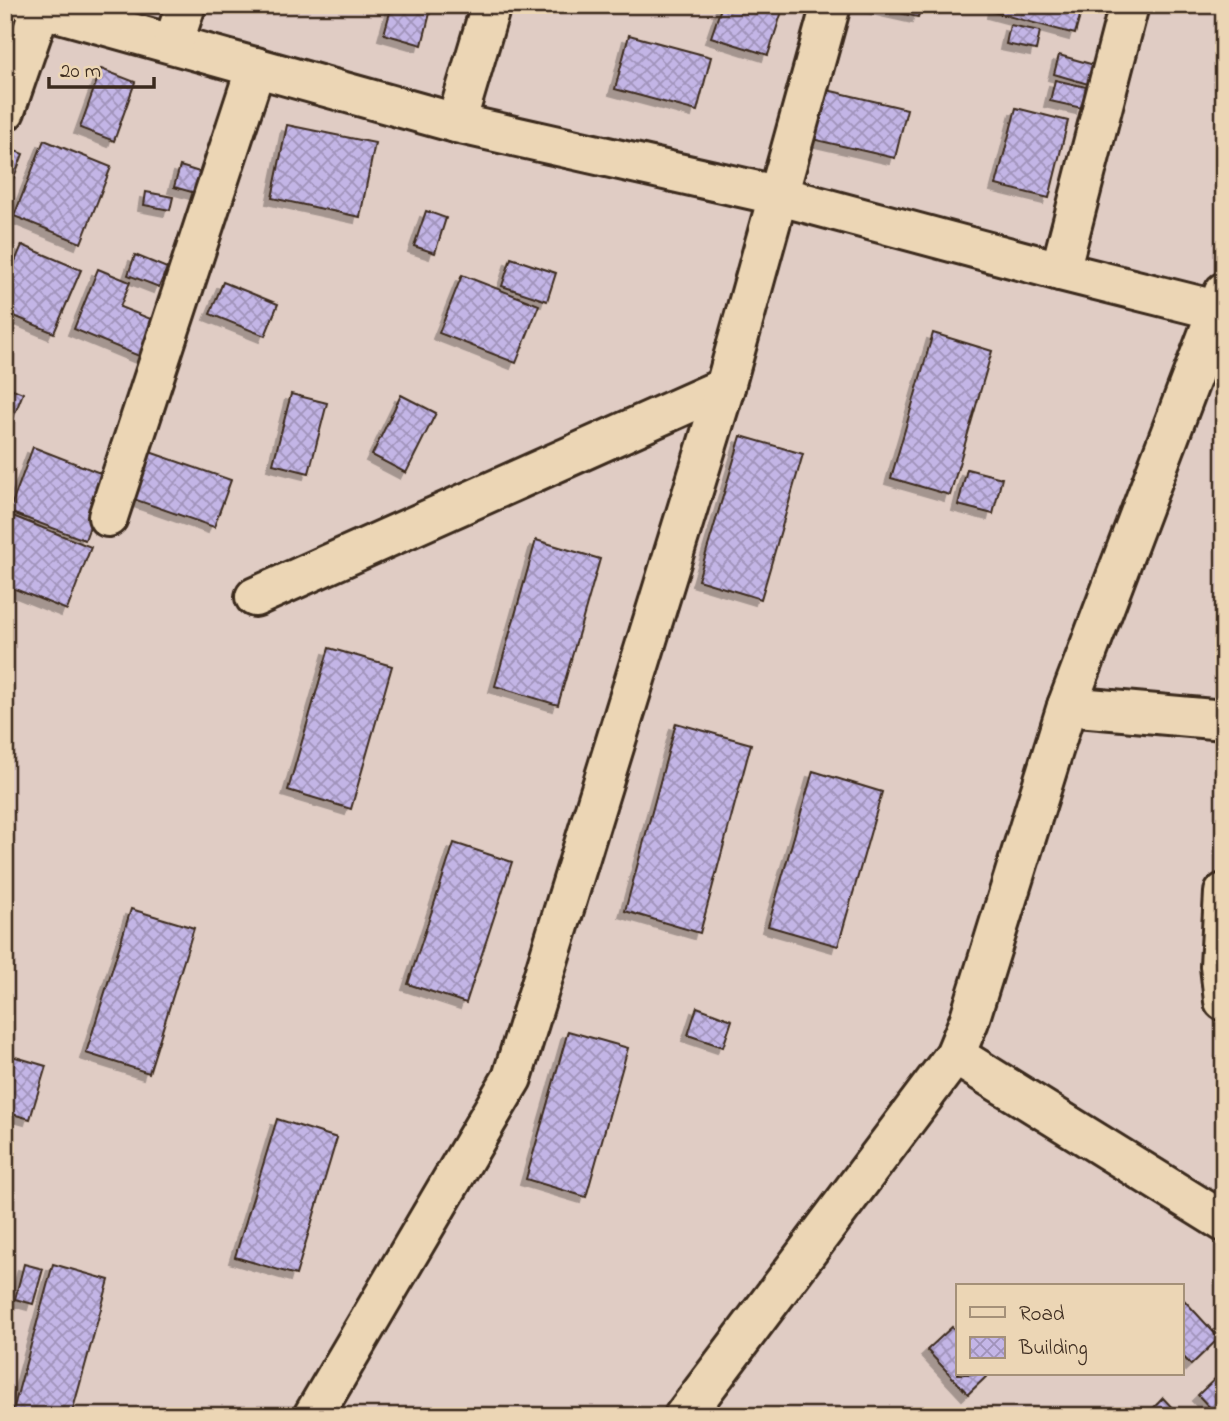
<svg xmlns="http://www.w3.org/2000/svg" width="1229" height="1421" viewBox="0 0 1229 1421" font-family="'Indie Flower',sans-serif">
	<style>
		.building { fill: url(#building-cross-hatch); stroke: #3b2a1e; stroke-width: 2; filter: url(#shadow) }
		.lines { fill: none; stroke-linecap: round; stroke-linejoin: round }
		.minor-casing { stroke: #3b2a1e; stroke-width: 44 }
		.minor { stroke: #ecd6b5; stroke-width: 38 }
	</style>
	<defs>
		<pattern id="building-cross-hatch" width="8" height="8" patternUnits="userSpaceOnUse" patternTransform="scale(1.75)"><rect width="8" height="8" fill="#c3b5e6"/><path d="M0 0l8 8M0 8l8-8" fill="none" stroke="#a093ba"/></pattern>
		<filter id="shadow"><feDropShadow dx="-6" dy="6" stdDeviation="0" flood-color="#0004"/></filter>
	</defs>
	<rect width="100%" height="100%" fill="#e0ccc4"/>
	<filter id="ink" filterUnits="userSpaceOnUse"><feTurbulence type="fractalNoise" baseFrequency=".0143" numOctaves="2"/><feDisplacementMap in="SourceGraphic" scale="14" xChannelSelector="R" yChannelSelector="G"/><feConvolveMatrix kernelMatrix="1 2 1 2 8 2 1 2 1" color-interpolation-filters="sRGB"/></filter>
	<g filter="url(#ink)">
		<!-- building -->
		<g class="building">
			<path d="M 392,5 L 432,5 L 422,45 L 384,34 Z"/>
			<path d="M 722,5 L 784,5 L 768,55 L 711,37 Z"/>
			<path d="M 864,5 L 921,5 L 918,17 Z"/>
			<path d="M 994,5 L 1083,5 L 1075,34 L 993,12 Z"/>
			<path d="M 1010,25 L 1040,31 L 1036,50 L 1006,44 Z"/>
			<path d="M 629,35 L 711,57 L 697,111 L 615,89 Z"/>
			<path d="M 1059,55 L 1094,65 L 1088,84 L 1054,74 Z"/>
			<path d="M 101,69 L 135,82 L 114,141 L 80,128 Z"/>
			<path d="M 1055,80 L 1086,87 L 1082,108 L 1050,101 Z"/>
			<path d="M 823,89 L 907,109 L 895,158 L 812,139 Z"/>
			<path d="M 1016,108 L 1068,121 L 1049,198 L 996,185 Z"/>
			<path d="M 287,125 L 375,143 L 360,217 L 272,198 Z"/>
			<path d="M 44,140 L 111,167 L 81,243 L 14,216 Z"/>
			<path d="M 8,148 L 23,154 L 5,200 L 5,154 Z"/>
			<path d="M 180,166 L 212,176 L 206,196 L 174,187 Z"/>
			<path d="M 146,192 L 173,197 L 170,210 L 144,205 Z"/>
			<path d="M 426,211 L 446,218 L 435,253 L 414,246 Z"/>
			<path d="M 22,245 L 81,270 L 54,333 L 5,312 L 5,285 Z"/>
			<path d="M 135,255 L 167,268 L 159,287 L 128,275 Z"/>
			<path d="M 511,258 L 556,273 L 547,301 L 502,286 Z"/>
			<path d="M 98,269 L 130,282 L 120,307 L 166,325 L 151,361 L 74,329 Z"/>
			<path d="M 462,275 L 539,305 L 516,363 L 439,333 Z"/>
			<path d="M 223,282 L 278,304 L 265,336 L 210,314 Z"/>
			<path d="M 933,333 L 992,351 L 950,495 L 891,478 Z"/>
			<path d="M 5,386 L 23,393 L 13,418 L 5,415 Z"/>
			<path d="M 291,394 L 327,403 L 309,473 L 273,464 Z"/>
			<path d="M 401,395 L 436,413 L 406,473 L 372,455 Z"/>
			<path d="M 741,436 L 803,454 L 761,599 L 698,580 Z"/>
			<path d="M 33,447 L 108,476 L 85,540 L 9,512 Z"/>
			<path d="M 138,448 L 231,480 L 214,527 L 122,495 Z"/>
			<path d="M 967,469 L 1002,478 L 993,514 L 958,505 Z"/>
			<path d="M 5,513 L 91,547 L 67,610 L 5,585 Z"/>
			<path d="M 536,540 L 600,559 L 558,705 L 495,686 Z"/>
			<path d="M 329,648 L 392,666 L 351,809 L 288,790 Z"/>
			<path d="M 676,723 L 751,744 L 700,933 L 625,911 Z"/>
			<path d="M 813,771 L 882,792 L 838,946 L 768,926 Z"/>
			<path d="M 454,843 L 512,862 L 466,1003 L 408,984 Z"/>
			<path d="M 131,909 L 194,928 L 149,1073 L 86,1053 Z"/>
			<path d="M 697,1007 L 732,1020 L 723,1047 L 688,1035 Z"/>
			<path d="M 568,1031 L 628,1048 L 586,1197 L 526,1179 Z"/>
			<path d="M 5,1054 L 46,1066 L 30,1119 L 5,1112 Z"/>
			<path d="M 277,1119 L 337,1138 L 296,1275 L 235,1257 Z"/>
			<path d="M 24,1264 L 43,1269 L 33,1304 L 15,1299 Z"/>
			<path d="M 53,1264 L 109,1280 L 71,1416 L 18,1416 L 12,1414 Z"/>
			<path d="M 1184,1300 L 1219,1338 L 1191,1365 L 1182,1355 L 1182,1301 Z"/>
			<path d="M 952,1327 L 958,1333 L 958,1374 L 989,1374 L 968,1394 L 927,1350 Z"/>
			<path d="M 1224,1370 L 1224,1399 L 1212,1410 L 1198,1395 Z"/>
			<path d="M 1163,1398 L 1178,1414 L 1177,1416 L 1146,1416 Z"/>
		</g>
		<g class="lines">
			<!-- minor casing -->
			<g class="minor-casing">
				<g id="minor">
					<path d="M 31,5 L 456,123 L 776,195 L 1060,271 L 1224,312"/>
					<path d="M 173,44 L 186,5"/>
					<path d="M 5,111 L 41,7"/>
					<path d="M 456,123 L 491,5"/>
					<path d="M 1060,271 L 1129,5"/>
					<path d="M 108,517 L 256,67"/>
					<path d="M 255,597 L 725,387"/>
					<path d="M 1067,706 L 1224,292"/>
					<path d="M 1224,893 L 1220,966 L 1224,1001"/>
					<path d="M 955,1055 L 1224,1222"/>
					<path d="M 313,1416 L 512,1078 L 725,387 L 831,5"/>
					<path d="M 684,1416 L 955,1055 L 969,1021 L 1067,706 L 1224,720"/>
				</g>
			</g>
			<!-- minor -->
			<use href="#minor" class="minor"/>
		</g>
	</g>
	<!-- margin -->
	<rect width="1229" height="1421" fill="none" stroke="#ecd6b5" stroke-width="28"/>
	<rect x="14" y="14" width="1201" height="1393" fill="none" stroke="#3b2a1e" stroke-width="2.5" filter="url(#ink)"/>
	<!-- legend -->
	<rect x="956" y="1284" width="228" height="91" fill="#ecd6b5" stroke="#a59179" stroke-width="2"/>
	<rect x="970" y="1307" width="35" height="10" fill="#ecd6b5" stroke="#a59179" stroke-width="2"/>
	<text x="1019" y="1320" font-size="21" fill="#3b2a1e">Road</text>
	<rect x="970" y="1337" width="35" height="21" fill="url(#building-cross-hatch)" stroke="#a59179" stroke-width="2"/>
	<text x="1019" y="1354" font-size="21" fill="#3b2a1e">Building</text>
	<!-- scale -->
	<path d="M49 77v10h105v-10" fill="none" stroke="#3b2a1e" stroke-width="3.5"/>
	<text x="60" y="77" font-size="21" fill="#3b2a1e" stroke="#ecd6b5" stroke-width="5" paint-order="stroke">20 m</text>
</svg>
